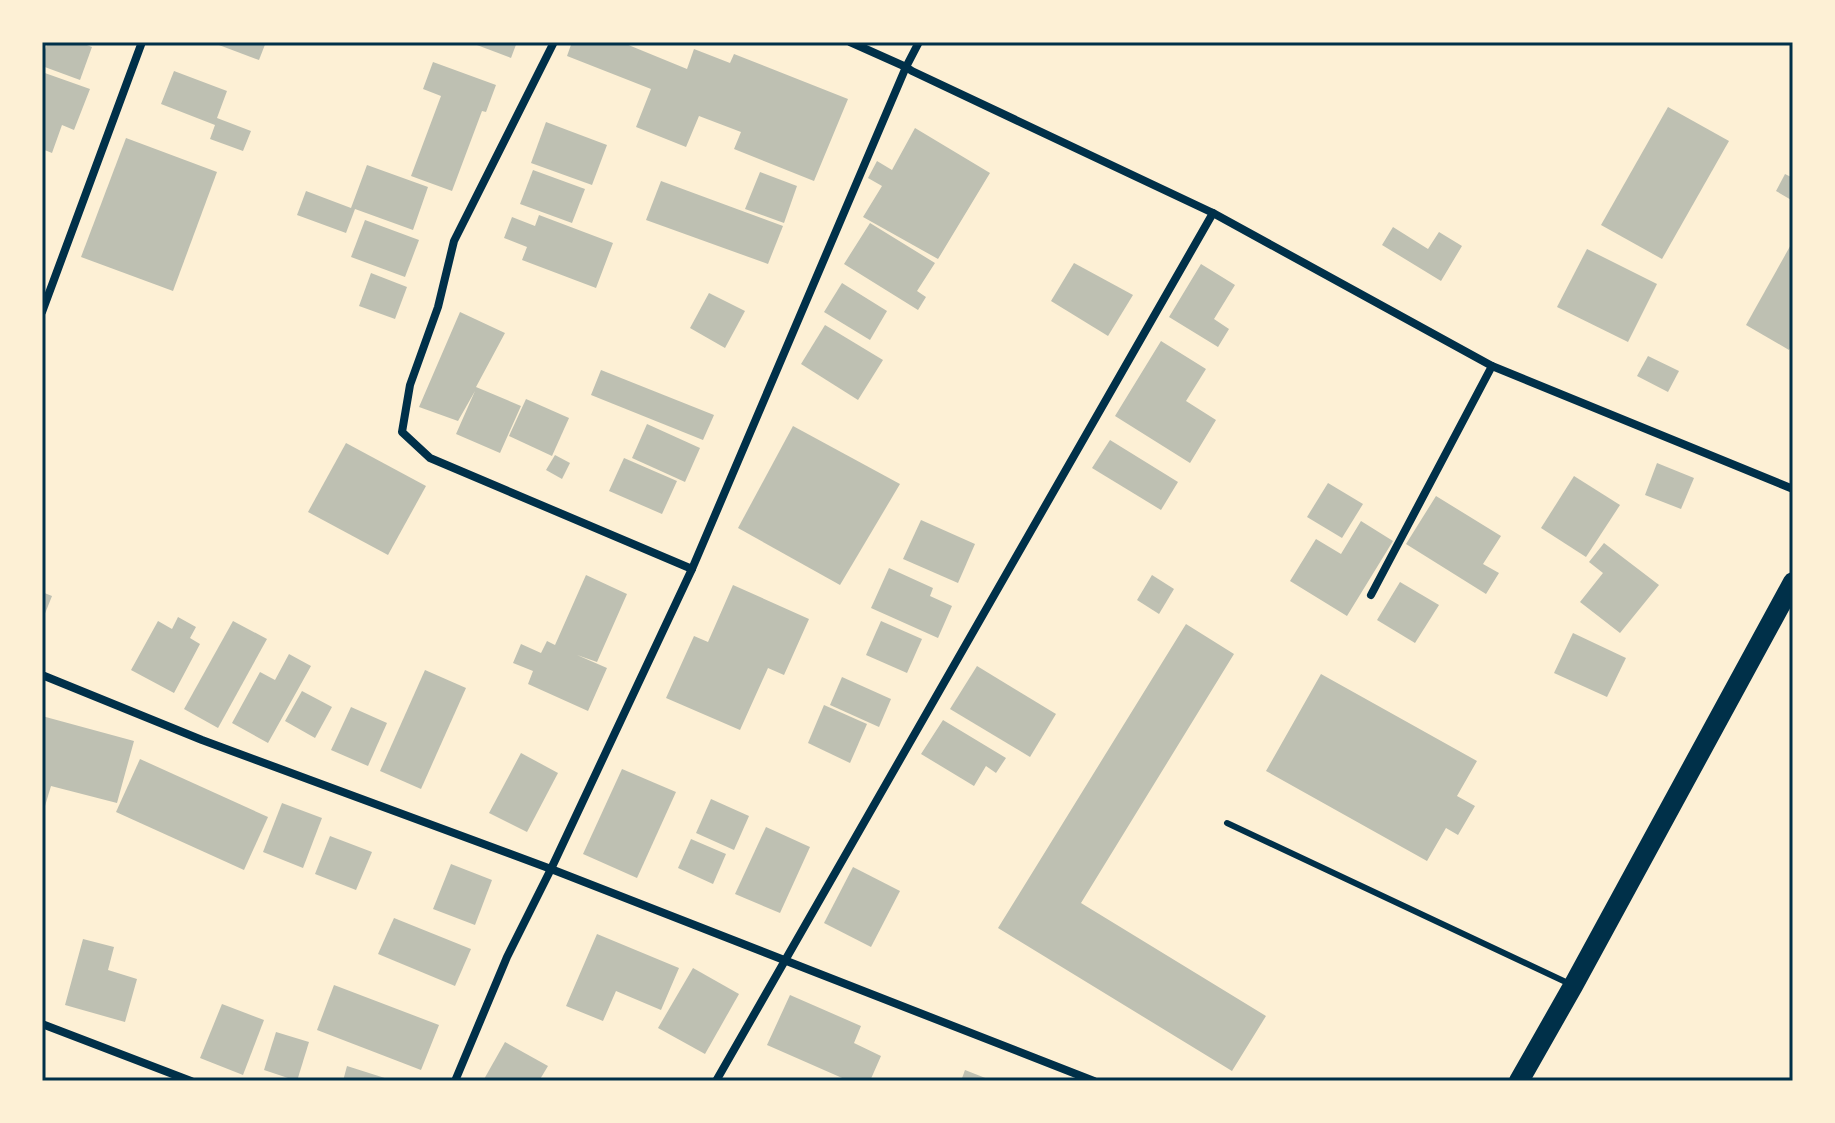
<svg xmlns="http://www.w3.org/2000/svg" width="1835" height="1123" viewBox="0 0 1835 1123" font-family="'Fira Sans Condensed',sans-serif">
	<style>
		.building { fill: #bec0b2 }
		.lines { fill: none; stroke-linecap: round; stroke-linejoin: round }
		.service { stroke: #003049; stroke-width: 6 }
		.minor { stroke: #003049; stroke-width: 8 }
		.primary { stroke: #003049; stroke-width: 20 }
		.neatline { fill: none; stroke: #003049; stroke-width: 3 }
	</style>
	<rect width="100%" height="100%" fill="#fdf0d5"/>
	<!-- building -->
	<g class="building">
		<path d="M 48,42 L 79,42 L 92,47 L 80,80 L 42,66 L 42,57 Z"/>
		<path d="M 211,42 L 266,42 L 259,60 Z"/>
		<path d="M 469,42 L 517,42 L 511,58 Z"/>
		<path d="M 572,42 L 627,42 L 626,44 L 687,69 L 694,49 L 730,63 L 734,54 L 848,99 L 814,181 L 734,149 L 741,132 L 699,116 L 686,147 L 636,127 L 651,89 L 567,56 Z"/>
		<path d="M 433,62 L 496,85 L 486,112 L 482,111 L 452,191 L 411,176 L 441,96 L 423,89 Z"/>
		<path d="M 174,71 L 227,91 L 217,118 L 251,131 L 243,151 L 210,139 L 215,125 L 161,104 Z"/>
		<path d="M 42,72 L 90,89 L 74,130 L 62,125 L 52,153 L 42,149 Z"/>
		<path d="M 1668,107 L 1729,141 L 1662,259 L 1601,225 Z"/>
		<path d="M 546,122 L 607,145 L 592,185 L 531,163 Z"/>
		<path d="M 915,128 L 990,173 L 938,259 L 863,217 L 882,186 L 868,178 L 877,161 L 892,170 Z"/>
		<path d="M 126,138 L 217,172 L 173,291 L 81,257 Z"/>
		<path d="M 367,165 L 428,187 L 413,230 L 355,209 L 346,233 L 297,215 L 306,191 L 351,208 Z"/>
		<path d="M 533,170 L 585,189 L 572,223 L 520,204 Z"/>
		<path d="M 760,172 L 797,186 L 784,223 L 745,209 Z"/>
		<path d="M 1785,174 L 1793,178 L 1793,201 L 1776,191 Z"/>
		<path d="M 661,181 L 783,226 L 768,264 L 646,220 Z"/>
		<path d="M 539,215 L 613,243 L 596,288 L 522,260 L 527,247 L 504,238 L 512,217 L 535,226 Z"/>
		<path d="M 365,220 L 419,240 L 405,277 L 351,257 Z"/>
		<path d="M 870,223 L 935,263 L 917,291 L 926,297 L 918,310 L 844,264 Z"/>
		<path d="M 1393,227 L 1428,249 L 1439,232 L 1462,246 L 1441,281 L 1382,245 Z"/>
		<path d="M 1793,241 L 1793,343 L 1789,350 L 1746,325 Z"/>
		<path d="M 1587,249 L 1657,284 L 1628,342 L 1557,307 Z"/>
		<path d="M 1074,263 L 1133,295 L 1108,336 L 1051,301 Z"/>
		<path d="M 1201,264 L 1235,285 L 1214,319 L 1229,329 L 1218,347 L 1169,317 Z"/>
		<path d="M 371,273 L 407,287 L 395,319 L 359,306 Z"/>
		<path d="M 842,283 L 887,311 L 870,340 L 824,312 Z"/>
		<path d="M 709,293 L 745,311 L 725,348 L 690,328 Z"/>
		<path d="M 460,312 L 505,333 L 476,387 L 521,406 L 500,453 L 456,434 L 475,391 L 458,421 L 419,407 Z"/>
		<path d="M 825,325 L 883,360 L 858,400 L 801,364 Z"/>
		<path d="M 1161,341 L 1206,369 L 1186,401 L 1216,420 L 1190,463 L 1115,416 Z"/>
		<path d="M 1648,356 L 1679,371 L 1668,392 L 1637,376 Z"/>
		<path d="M 601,370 L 714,415 L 703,440 L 591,395 Z"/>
		<path d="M 526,399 L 569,418 L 552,456 L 509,436 Z"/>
		<path d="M 647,424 L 700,448 L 685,482 L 632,458 Z"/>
		<path d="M 793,426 L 900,484 L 840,585 L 738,528 Z"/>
		<path d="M 1110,440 L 1178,482 L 1161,510 L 1092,468 Z"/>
		<path d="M 346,443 L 426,486 L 388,555 L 308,512 Z"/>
		<path d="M 555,455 L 570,463 L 562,479 L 546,470 Z"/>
		<path d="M 624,458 L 677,481 L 662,514 L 609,491 Z"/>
		<path d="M 1657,463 L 1694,478 L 1681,509 L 1645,495 Z"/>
		<path d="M 1574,476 L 1620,505 L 1586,557 L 1541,528 Z"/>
		<path d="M 1328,483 L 1363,504 L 1342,538 L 1307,517 Z"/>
		<path d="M 1436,496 L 1501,536 L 1483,564 L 1499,573 L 1486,594 L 1406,544 Z"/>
		<path d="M 921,520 L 975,544 L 958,583 L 903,559 Z"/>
		<path d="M 1361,521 L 1393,541 L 1347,616 L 1290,581 L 1316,539 L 1341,554 Z"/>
		<path d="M 1604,543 L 1659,585 L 1620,633 L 1580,602 L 1603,573 L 1589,562 Z"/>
		<path d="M 889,568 L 933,588 L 930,596 L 952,606 L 938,638 L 871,608 Z"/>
		<path d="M 586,575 L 627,594 L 597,662 L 577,655 L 607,668 L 588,711 L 528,684 L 533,671 L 513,663 L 521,644 L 541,653 L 547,641 L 555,645 Z"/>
		<path d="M 1152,575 L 1174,589 L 1159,614 L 1137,600 Z"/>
		<path d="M 1400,582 L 1439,605 L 1415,643 L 1377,620 Z"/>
		<path d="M 733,585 L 809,619 L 784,675 L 768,668 L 740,730 L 666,698 L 694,636 L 708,642 Z"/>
		<path d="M 42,592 L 52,596 L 42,621 Z"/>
		<path d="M 178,617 L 196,627 L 190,638 L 200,644 L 174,693 L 131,670 L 158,621 L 172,629 Z"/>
		<path d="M 233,621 L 267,639 L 218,728 L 184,709 Z"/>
		<path d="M 881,621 L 922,639 L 907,673 L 866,655 Z"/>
		<path d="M 1186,624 L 1234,654 L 1081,903 L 1266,1016 L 1232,1071 L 998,928 Z"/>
		<path d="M 1573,633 L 1626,658 L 1607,697 L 1554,673 Z"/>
		<path d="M 289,654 L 311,666 L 268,743 L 232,723 L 260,672 L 275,680 Z"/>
		<path d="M 977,666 L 1056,714 L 1030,757 L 950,709 Z"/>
		<path d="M 425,670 L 466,688 L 421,789 L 380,771 Z"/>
		<path d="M 1321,674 L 1477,761 L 1457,796 L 1475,806 L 1458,835 L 1446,828 L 1427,861 L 1266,771 Z"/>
		<path d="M 842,677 L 891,699 L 879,727 L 830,705 Z"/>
		<path d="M 302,691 L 332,707 L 315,738 L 285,721 Z"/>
		<path d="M 824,705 L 867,724 L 850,763 L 808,743 Z"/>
		<path d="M 351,707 L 387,723 L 368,766 L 331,750 Z"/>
		<path d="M 42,716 L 134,741 L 117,803 L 51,786 L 42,816 Z"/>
		<path d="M 943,720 L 1006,758 L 996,773 L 986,766 L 974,786 L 921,754 Z"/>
		<path d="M 521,753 L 558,773 L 527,832 L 489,813 Z"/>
		<path d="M 140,759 L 268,817 L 244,870 L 116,812 Z"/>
		<path d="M 622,769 L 676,792 L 637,878 L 583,854 Z"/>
		<path d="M 711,799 L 749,816 L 734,850 L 696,833 Z"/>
		<path d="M 282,803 L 322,818 L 303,868 L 263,852 Z"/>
		<path d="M 766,827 L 810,847 L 780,913 L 735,894 Z"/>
		<path d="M 330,836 L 372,852 L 356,890 L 315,874 Z"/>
		<path d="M 691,839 L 726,854 L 713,884 L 678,868 Z"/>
		<path d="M 451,864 L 492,880 L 475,925 L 433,909 Z"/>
		<path d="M 853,867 L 900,891 L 871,947 L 824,923 Z"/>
		<path d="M 394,918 L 471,949 L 455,986 L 378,954 Z"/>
		<path d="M 597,934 L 679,968 L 661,1010 L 616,991 L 603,1021 L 566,1006 Z"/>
		<path d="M 83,939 L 114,947 L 108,970 L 137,979 L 125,1022 L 65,1005 Z"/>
		<path d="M 693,968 L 739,994 L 705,1054 L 658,1028 Z"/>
		<path d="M 334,985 L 439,1025 L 421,1070 L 317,1030 Z"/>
		<path d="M 790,995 L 861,1026 L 854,1043 L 881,1056 L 870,1081 L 849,1081 L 767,1045 Z"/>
		<path d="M 222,1004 L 264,1020 L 243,1075 L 200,1058 Z"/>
		<path d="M 276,1032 L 309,1042 L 297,1081 L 264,1070 Z"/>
		<path d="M 505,1042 L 548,1066 L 539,1081 L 483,1081 Z"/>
		<path d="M 347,1066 L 391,1080 L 391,1081 L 343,1081 Z"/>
		<path d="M 965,1070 L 993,1081 L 961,1081 Z"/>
	</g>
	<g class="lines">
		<!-- service -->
		<path class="service" d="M 1227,823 L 1570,984"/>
		<!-- minor -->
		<g class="minor">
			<path d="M 554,42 L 454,241 L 438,307 L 410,385 L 402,432 L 430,458 L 692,569"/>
			<path d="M 850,42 L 906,67 L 912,71 L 1213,213 L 1492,366 L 1793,489"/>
			<path d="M 42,312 L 142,42"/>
			<path d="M 1371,595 L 1492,366"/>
			<path d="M 42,675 L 202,740 L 551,869 L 1094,1081"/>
			<path d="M 42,1024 L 191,1081"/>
			<path d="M 455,1081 L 507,957 L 551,869 L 692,569 L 906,67 L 919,42"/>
			<path d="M 716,1081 L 1213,213"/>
		</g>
		<!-- primary -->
		<path class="primary" d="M 1519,1081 L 1573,986 L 1793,582"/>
	</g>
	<!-- border -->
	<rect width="1835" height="1123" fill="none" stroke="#fdf0d5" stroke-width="88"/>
	<rect x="44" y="44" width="1747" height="1035" class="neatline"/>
</svg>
